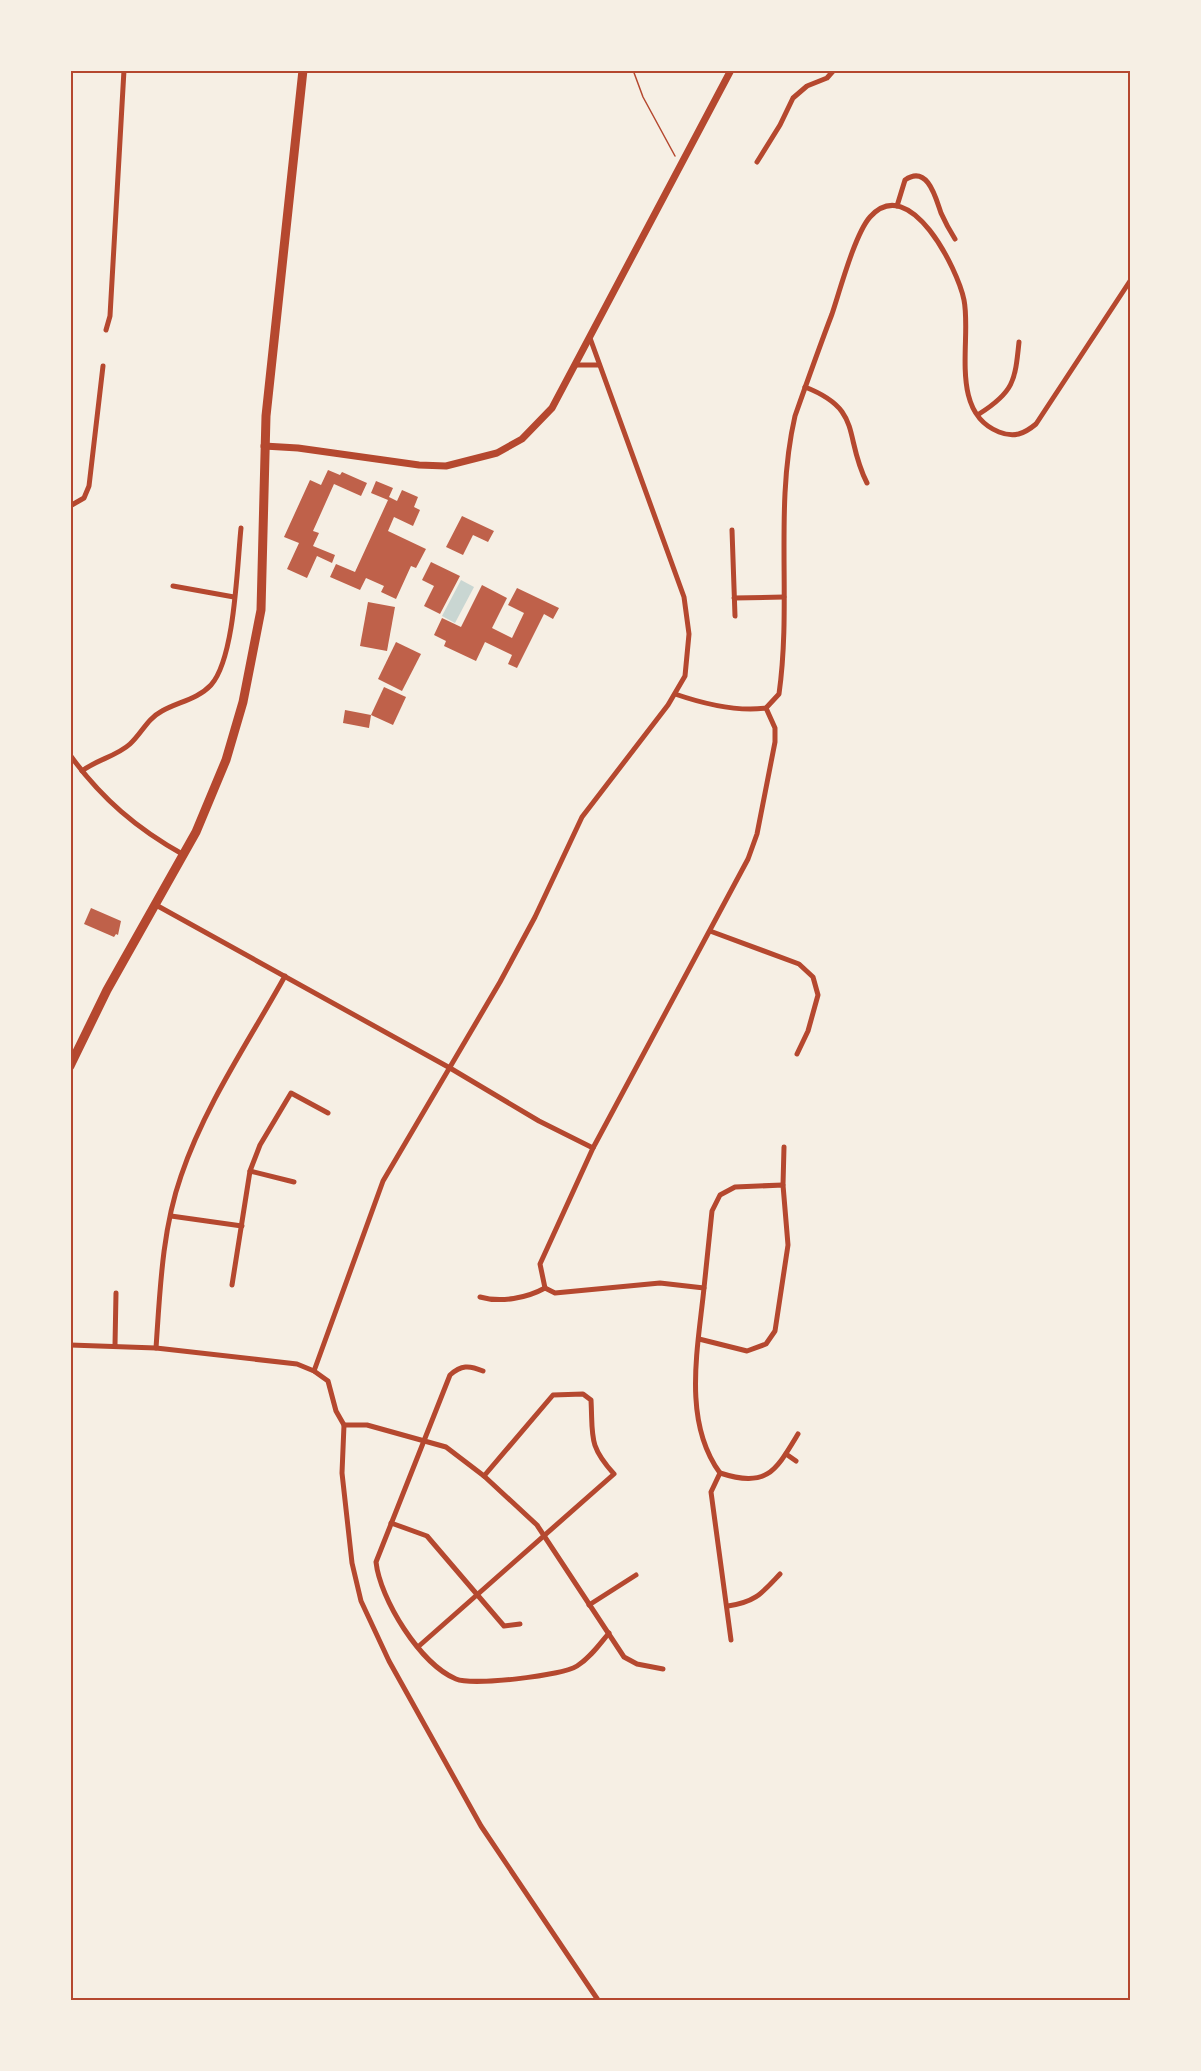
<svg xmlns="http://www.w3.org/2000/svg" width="1201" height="2071" viewBox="0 0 1201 2071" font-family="Karla,sans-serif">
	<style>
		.water { fill: #c9d6d2 }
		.building { fill: #bf614a }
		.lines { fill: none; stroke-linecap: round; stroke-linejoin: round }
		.path { stroke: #b5482f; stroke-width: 1.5 }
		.minor { stroke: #b5482f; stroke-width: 5 }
		.tertiary { stroke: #b5482f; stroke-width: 7 }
		.primary { stroke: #b5482f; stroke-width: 9 }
		.neatline { fill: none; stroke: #b5482f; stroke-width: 2 }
	</style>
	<rect width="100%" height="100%" fill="#f6efe4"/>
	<!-- water -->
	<path class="water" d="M 461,580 L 474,587 L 455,623 L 442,616 Z"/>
	<!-- building -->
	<g class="building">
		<path d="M 328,470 L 340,475 L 342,472 L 367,483 L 361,496 L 334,484 L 313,531 L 319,533 L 313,546 L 335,555 L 332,563 L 317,556 L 307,578 L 287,569 L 299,543 L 284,537 L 310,480 L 321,485 Z"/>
		<path d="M 376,481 L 393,488 L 389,497 L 397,501 L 402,490 L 418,497 L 414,507 L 420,510 L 413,526 L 394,517 L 388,531 L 426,549 L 416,568 L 411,566 L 396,599 L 381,592 L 384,586 L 366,578 L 360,590 L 330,577 L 336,564 L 355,572 L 388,500 L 371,493 Z"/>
		<path d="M 462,516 L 494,531 L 488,542 L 473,535 L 463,555 L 446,547 Z"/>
		<path d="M 431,562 L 460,576 L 440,614 L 424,606 L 434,586 L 422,580 Z"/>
		<path d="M 482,585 L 507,598 L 492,628 L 512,638 L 524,613 L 508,605 L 517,588 L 559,608 L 553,619 L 544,614 L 517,668 L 508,664 L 512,655 L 485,642 L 476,661 L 444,646 L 446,641 L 434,635 L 442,618 L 461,627 Z"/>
		<path d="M 368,602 L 395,607 L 387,651 L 360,646 Z"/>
		<path d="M 396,642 L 421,654 L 402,691 L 378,679 Z"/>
		<path d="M 384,687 L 406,697 L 393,725 L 371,715 Z"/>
		<path d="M 345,710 L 371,715 L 369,728 L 343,723 Z"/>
		<path d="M 91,908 L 121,921 L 118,935 L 116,934 L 114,937 L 84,924 Z"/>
	</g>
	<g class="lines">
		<!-- path -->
		<path class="path" d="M 633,70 L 643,97 L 675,156"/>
		<!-- minor -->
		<g class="minor">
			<path d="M 757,162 L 780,125 L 793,98 L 807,86 L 827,78 L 834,70"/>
			<path d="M 897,206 L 905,180 C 928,164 936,199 941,213 C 945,222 950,231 955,239"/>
			<path d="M 106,330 L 110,316 L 124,70"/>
			<path d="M 576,365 L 599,365"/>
			<path d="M 805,387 C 864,410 843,436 867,483"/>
			<path d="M 979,414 C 1014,392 1015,381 1019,342"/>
			<path d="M 70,506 L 84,498 L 89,486 L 103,366"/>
			<path d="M 732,530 L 735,616"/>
			<path d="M 173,586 L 234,597"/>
			<path d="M 734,598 L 784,597"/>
			<path d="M 675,694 C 704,704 736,712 766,708 L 779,694 C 792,602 774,507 795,416 C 807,382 819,348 832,314 C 840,290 855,234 870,217 C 910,172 958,270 964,300 C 972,339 948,412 999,432 C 1014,438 1024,434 1036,424 L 1130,281"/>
			<path d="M 70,755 C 101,798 137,829 184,855"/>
			<path d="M 82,771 C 96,760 117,756 130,744 C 142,733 147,719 162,711 C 178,702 198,699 211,685 C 235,658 237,566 241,528"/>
			<path d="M 156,905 L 450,1068 L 539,1121 L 593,1148"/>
			<path d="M 710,931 L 799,964 L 813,977 L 818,995 L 808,1031 L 797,1054"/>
			<path d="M 250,1171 L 294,1182"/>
			<path d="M 783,1185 L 784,1147"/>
			<path d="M 171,1216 L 242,1226"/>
			<path d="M 232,1285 L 250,1171 L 260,1145 L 291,1093 L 328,1113"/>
			<path d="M 545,1288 L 540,1264 L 593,1148 L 748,859 L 757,834 L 775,742 L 775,728 L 766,708"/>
			<path d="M 480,1297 C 501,1303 527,1298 545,1288 L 555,1293 L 660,1283 L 704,1288 C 698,1348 682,1421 720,1473 L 711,1492 L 731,1640"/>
			<path d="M 699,1339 L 747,1351 L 766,1344 L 775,1331 L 788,1245 L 783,1185 L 735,1187 L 720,1195 L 712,1211 L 704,1288"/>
			<path d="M 70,1345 L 156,1348 L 297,1364 L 314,1371 L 328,1381 L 336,1411 L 344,1425 L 342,1473 L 352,1563 L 361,1601 L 389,1661 L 481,1826 L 598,2000"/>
			<path d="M 115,1345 L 116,1293"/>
			<path d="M 156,1348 C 160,1291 162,1230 181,1176 C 205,1105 249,1041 285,976"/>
			<path d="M 314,1371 L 383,1181 L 500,982 L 535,917 L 582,817 L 668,705 L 685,676 L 689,634 L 684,597 L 590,338"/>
			<path d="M 483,1371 C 469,1365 461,1365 450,1375 L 376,1562 C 380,1599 420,1664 456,1679 C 472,1686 561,1676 577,1666 C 590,1658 599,1645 609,1633"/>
			<path d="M 344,1425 L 367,1425 L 446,1447 L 484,1476 L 537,1525 L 624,1657 L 637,1664 L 663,1669"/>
			<path d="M 786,1454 L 796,1461"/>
			<path d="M 720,1473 C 767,1488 775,1472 798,1434"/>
			<path d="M 391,1523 L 427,1536 L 504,1626 L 520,1624"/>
			<path d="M 589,1605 L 636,1575"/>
			<path d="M 728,1606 C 756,1602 762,1593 780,1574"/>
			<path d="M 419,1646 L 614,1474 C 588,1445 593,1437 591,1400 L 583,1394 L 553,1395 L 484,1476"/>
		</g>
		<!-- tertiary -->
		<path class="tertiary" d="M 264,446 L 298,448 L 419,465 L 446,466 L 497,453 L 522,439 L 552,408 L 731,70"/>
		<!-- primary -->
		<path class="primary" d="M 70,1066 L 107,990 L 196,832 L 226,760 L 243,702 L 261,610 L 266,416 L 303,70"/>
	</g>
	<!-- border -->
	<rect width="1201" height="2071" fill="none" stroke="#f6efe4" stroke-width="144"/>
	<rect x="72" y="72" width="1057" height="1927" class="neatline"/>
</svg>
